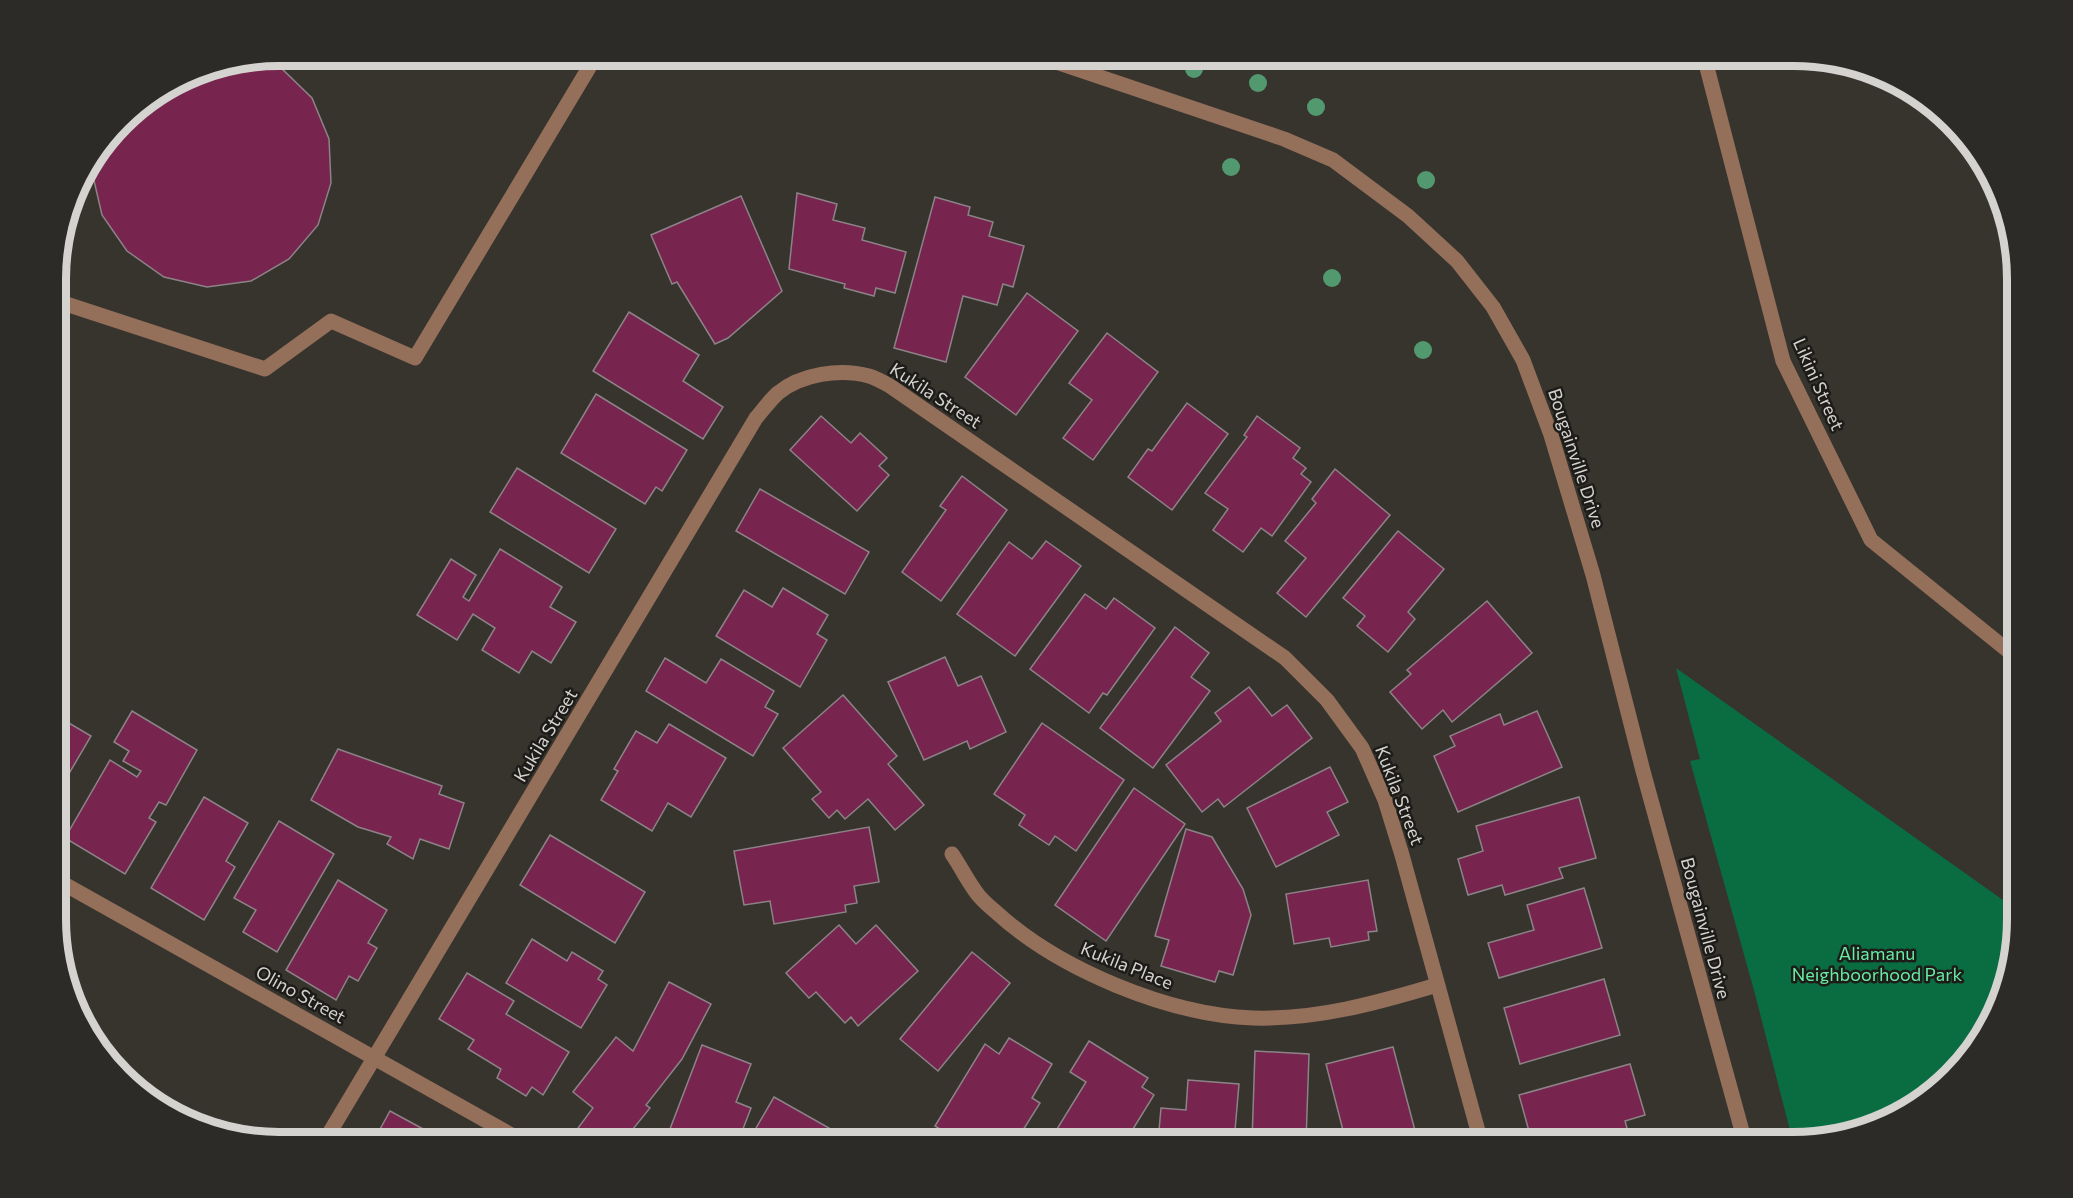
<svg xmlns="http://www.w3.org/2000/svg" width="2073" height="1198" viewBox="0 0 2073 1198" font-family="Commissioner,sans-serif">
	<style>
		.green { fill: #0a6d42 }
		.building { fill: #77244e; stroke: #8c8387; stroke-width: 1.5 }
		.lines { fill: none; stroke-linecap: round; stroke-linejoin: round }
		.minor { stroke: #946f5a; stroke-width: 15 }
		.tree { fill: #52996f }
		.labels { text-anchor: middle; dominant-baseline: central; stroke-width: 5; stroke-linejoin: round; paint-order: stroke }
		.street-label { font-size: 18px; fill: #d5d3cf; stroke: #1d1c19 }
		.park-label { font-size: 18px; fill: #68eca5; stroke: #1d1c19 }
		.rim { fill: none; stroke: #d5d3cf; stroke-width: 8 }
	</style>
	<rect width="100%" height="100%" fill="#37342e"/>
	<!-- green -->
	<path class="green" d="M 1676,668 L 2017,910 L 2017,933 L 1988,1030 L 1918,1105 L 1865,1131 L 1808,1142 L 1793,1142 L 1755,994 L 1690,761 L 1700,759 Z"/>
	<!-- building -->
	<g class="building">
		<path d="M 1392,56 L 1442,56 L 1440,66 Z"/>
		<path d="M 262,59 L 280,67 L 312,98 L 329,139 L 331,183 L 318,225 L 289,259 L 251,281 L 207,287 L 164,277 L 127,251 L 102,215 L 92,172 L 94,160 L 131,111 L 194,72 Z"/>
		<path d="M 797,193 L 837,204 L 833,220 L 865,228 L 862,240 L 906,252 L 895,293 L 876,288 L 874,296 L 844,288 L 845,284 L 789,269 Z"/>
		<path d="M 741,196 L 782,291 L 728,338 L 715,344 L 677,282 L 672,284 L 651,235 Z"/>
		<path d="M 935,197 L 970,207 L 968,215 L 993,222 L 989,236 L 1024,246 L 1013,287 L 1003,284 L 997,305 L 963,296 L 946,362 L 894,348 Z"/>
		<path d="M 1027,293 L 1078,331 L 1016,415 L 965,377 Z"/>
		<path d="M 629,312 L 699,355 L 683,381 L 723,407 L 703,439 L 593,371 Z"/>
		<path d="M 1107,333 L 1158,372 L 1093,460 L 1063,438 L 1092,400 L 1069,383 Z"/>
		<path d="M 596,394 L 687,450 L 662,491 L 656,487 L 645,504 L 561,453 Z"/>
		<path d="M 1187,403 L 1228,434 L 1172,510 L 1128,477 L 1148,449 L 1152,451 Z"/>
		<path d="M 821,416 L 851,443 L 860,433 L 887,458 L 879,466 L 889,475 L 857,511 L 790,450 Z"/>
		<path d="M 1257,416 L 1300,448 L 1293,458 L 1306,468 L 1301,474 L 1311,482 L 1272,536 L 1261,528 L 1243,552 L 1213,530 L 1228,509 L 1205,493 L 1247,437 L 1244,435 Z"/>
		<path d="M 517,468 L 616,529 L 589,573 L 490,512 Z"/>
		<path d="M 1335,469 L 1390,515 L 1306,617 L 1277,593 L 1306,558 L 1285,541 L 1316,503 L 1312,499 Z"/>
		<path d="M 962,476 L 1007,510 L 941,601 L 902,572 L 946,510 L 940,506 Z"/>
		<path d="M 760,489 L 869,552 L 845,594 L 736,531 Z"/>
		<path d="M 1398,531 L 1444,569 L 1408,612 L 1415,619 L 1388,652 L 1357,626 L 1365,616 L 1343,598 Z"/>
		<path d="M 1046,541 L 1081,566 L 1015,656 L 957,614 L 1009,542 L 1032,559 Z"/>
		<path d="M 500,549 L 562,587 L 550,607 L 576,622 L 551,663 L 532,651 L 519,673 L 482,650 L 495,628 L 473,614 L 457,640 L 417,615 L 451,559 L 476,575 L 463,597 L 469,601 Z"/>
		<path d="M 783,588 L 828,615 L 817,634 L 827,640 L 800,687 L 716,636 L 744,590 L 772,607 Z"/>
		<path d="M 1085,594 L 1106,609 L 1114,598 L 1155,628 L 1107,695 L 1103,693 L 1089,713 L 1030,669 Z"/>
		<path d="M 1487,601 L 1532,653 L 1452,722 L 1443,710 L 1422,729 L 1390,692 L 1411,674 L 1407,670 Z"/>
		<path d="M 1175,627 L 1209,653 L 1191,677 L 1210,691 L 1153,768 L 1100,728 Z"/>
		<path d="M 945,657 L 958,686 L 981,676 L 1006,732 L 970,749 L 967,741 L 924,760 L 888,682 Z"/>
		<path d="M 665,658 L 706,683 L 721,659 L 774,691 L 765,707 L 778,714 L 753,756 L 646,691 Z"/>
		<path d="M 1249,687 L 1272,716 L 1287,705 L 1312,738 L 1224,807 L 1218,799 L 1202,812 L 1166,765 L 1221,721 L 1215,713 Z"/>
		<path d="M 843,695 L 897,756 L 888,764 L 924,805 L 895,830 L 868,799 L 845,819 L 837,810 L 829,818 L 812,799 L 821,792 L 783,748 Z"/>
		<path d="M 132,711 L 197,750 L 166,805 L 159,802 L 149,818 L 156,822 L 125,874 L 65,838 L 110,760 L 137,777 L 141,771 L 123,761 L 129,751 L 114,742 Z"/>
		<path d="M 1537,711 L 1562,767 L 1458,812 L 1434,756 L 1455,746 L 1450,736 L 1500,714 L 1504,725 Z"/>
		<path d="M 57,716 L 91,736 L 57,794 Z"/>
		<path d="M 1042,723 L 1124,780 L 1076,851 L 1055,836 L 1049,845 L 1019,825 L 1025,815 L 994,794 Z"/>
		<path d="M 669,724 L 726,758 L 691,817 L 668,803 L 652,831 L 601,800 L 618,771 L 614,769 L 636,731 L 657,743 Z"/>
		<path d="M 338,749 L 442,786 L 439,794 L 464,803 L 449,849 L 420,839 L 413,859 L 387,844 L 391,837 L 358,827 L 311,800 Z"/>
		<path d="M 1330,767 L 1348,802 L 1327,812 L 1339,835 L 1276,867 L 1247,808 Z"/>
		<path d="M 1134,788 L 1185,824 L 1106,941 L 1055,905 Z"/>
		<path d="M 204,797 L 248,823 L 226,861 L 235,867 L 204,920 L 151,888 Z"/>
		<path d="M 1579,797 L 1596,858 L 1559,868 L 1563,878 L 1505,895 L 1502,885 L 1468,895 L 1458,859 L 1483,851 L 1476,826 Z"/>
		<path d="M 279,821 L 334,854 L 277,952 L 243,932 L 256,910 L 234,898 Z"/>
		<path d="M 869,827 L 879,882 L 854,886 L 857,903 L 845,905 L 846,912 L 774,924 L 770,901 L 744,905 L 734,851 Z"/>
		<path d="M 1186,829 L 1212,837 L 1243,889 L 1251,915 L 1233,975 L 1219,971 L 1215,982 L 1161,966 L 1169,940 L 1155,936 Z"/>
		<path d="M 550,835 L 645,892 L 615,943 L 520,885 Z"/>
		<path d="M 338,880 L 387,910 L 368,943 L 377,948 L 358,981 L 349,976 L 336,1000 L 286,970 Z"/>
		<path d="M 1368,880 L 1377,931 L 1368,932 L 1369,940 L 1331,947 L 1329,938 L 1294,944 L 1286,894 Z"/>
		<path d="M 1584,888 L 1602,948 L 1499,978 L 1488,943 L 1534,930 L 1527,905 Z"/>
		<path d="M 839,925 L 856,944 L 876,925 L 918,971 L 858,1026 L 851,1017 L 845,1023 L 816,992 L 809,998 L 786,973 Z"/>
		<path d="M 532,939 L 567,961 L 572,952 L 603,971 L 598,979 L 607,985 L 581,1028 L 506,983 Z"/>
		<path d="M 972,952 L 1010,983 L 938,1071 L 900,1039 Z"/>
		<path d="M 467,973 L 514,1001 L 506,1014 L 569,1052 L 543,1095 L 532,1087 L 526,1096 L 497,1078 L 501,1069 L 468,1049 L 474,1040 L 439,1019 Z"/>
		<path d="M 1604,979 L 1620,1035 L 1520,1064 L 1504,1008 Z"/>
		<path d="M 669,982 L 711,1004 L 682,1059 L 646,1105 L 650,1108 L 629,1134 L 626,1131 L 617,1142 L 597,1142 L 578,1128 L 593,1108 L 573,1092 L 616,1037 L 633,1051 Z"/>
		<path d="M 1009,1038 L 1052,1064 L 1032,1098 L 1040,1103 L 1023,1130 L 1033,1136 L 1030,1142 L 961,1142 L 935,1126 L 985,1044 L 999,1054 Z"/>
		<path d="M 1089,1041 L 1148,1078 L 1142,1087 L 1154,1095 L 1125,1142 L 1114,1142 L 1110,1139 L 1108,1142 L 1049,1142 L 1086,1082 L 1070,1072 Z"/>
		<path d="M 702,1045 L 751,1064 L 736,1102 L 751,1108 L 738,1142 L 665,1142 Z"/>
		<path d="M 1393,1047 L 1418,1142 L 1346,1142 L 1326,1064 Z"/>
		<path d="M 1255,1051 L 1309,1054 L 1306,1142 L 1252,1142 Z"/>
		<path d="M 1630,1064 L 1645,1115 L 1625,1121 L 1630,1139 L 1618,1142 L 1583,1142 L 1581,1136 L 1560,1142 L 1532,1142 L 1519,1095 Z"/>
		<path d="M 1188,1080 L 1239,1084 L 1234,1142 L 1158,1142 L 1161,1108 L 1186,1110 Z"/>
		<path d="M 774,1097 L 829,1128 L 821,1142 L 748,1142 Z"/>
		<path d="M 390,1111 L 447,1142 L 373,1142 Z"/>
	</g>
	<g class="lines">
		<!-- minor -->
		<g class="minor">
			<path d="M 1038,56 L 1284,139 L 1333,160 L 1408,216 L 1457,261 L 1493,307 L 1523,360 L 1551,435 L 1593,575 L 1643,771 L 1745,1142"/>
			<path d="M 1704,56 L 1783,361 L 1871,540 L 2017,658"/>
			<path d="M 57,301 L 265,369 L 331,321 L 415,358 L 596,56"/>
			<path d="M 952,854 C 961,867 969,884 979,896 C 984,902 990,907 996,912 C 1058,969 1168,1015 1253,1018 C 1316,1020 1377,1003 1437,985"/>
			<path d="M 57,880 L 524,1142"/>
			<path d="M 324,1142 L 756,418 C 763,410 770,400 778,393 C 801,374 840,368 869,376 C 876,378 883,382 890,386 L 1285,658 L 1327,700 L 1362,748 L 1385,800 L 1402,855 L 1481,1142"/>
		</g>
	</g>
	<!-- trees -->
	<g class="tree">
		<circle cx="1194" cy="69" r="9"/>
		<circle cx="1258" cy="83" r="9"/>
		<circle cx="1316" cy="107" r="9"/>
		<circle cx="1231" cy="167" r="9"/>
		<circle cx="1426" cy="180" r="9"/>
		<circle cx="1332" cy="278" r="9"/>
		<circle cx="1423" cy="350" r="9"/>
	</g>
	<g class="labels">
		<!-- street labels -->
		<g class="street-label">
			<text transform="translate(1819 384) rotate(66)">Likini Street</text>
			<text transform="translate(936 395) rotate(33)">Kukila Street</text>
			<text transform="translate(1577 458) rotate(72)">Bougainville Drive</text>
			<text transform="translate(545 735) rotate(-59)">Kukila Street</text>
			<text transform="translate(1400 795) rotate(69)">Kukila Street</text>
			<text transform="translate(1706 928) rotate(75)">Bougainville Drive</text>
			<text transform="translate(1127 965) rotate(22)">Kukila Place</text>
			<text transform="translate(301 994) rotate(29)">Olino Street</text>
		</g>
		<!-- park labels -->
		<g class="park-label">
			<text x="1877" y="953">Aliamanu<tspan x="1877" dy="21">Neighboorhood Park</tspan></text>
		</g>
	</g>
	<!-- crop -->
	<path d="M0 0H2073V1198H0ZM279 66H1794A213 213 0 0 1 2007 279V919A213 213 0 0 1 1794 1132H279A213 213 0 0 1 66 919V279A213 213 0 0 1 279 66Z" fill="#2c2b28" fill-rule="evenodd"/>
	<path class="rim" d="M279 66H1794A213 213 0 0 1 2007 279V919A213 213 0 0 1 1794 1132H279A213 213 0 0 1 66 919V279A213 213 0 0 1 279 66Z"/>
</svg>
